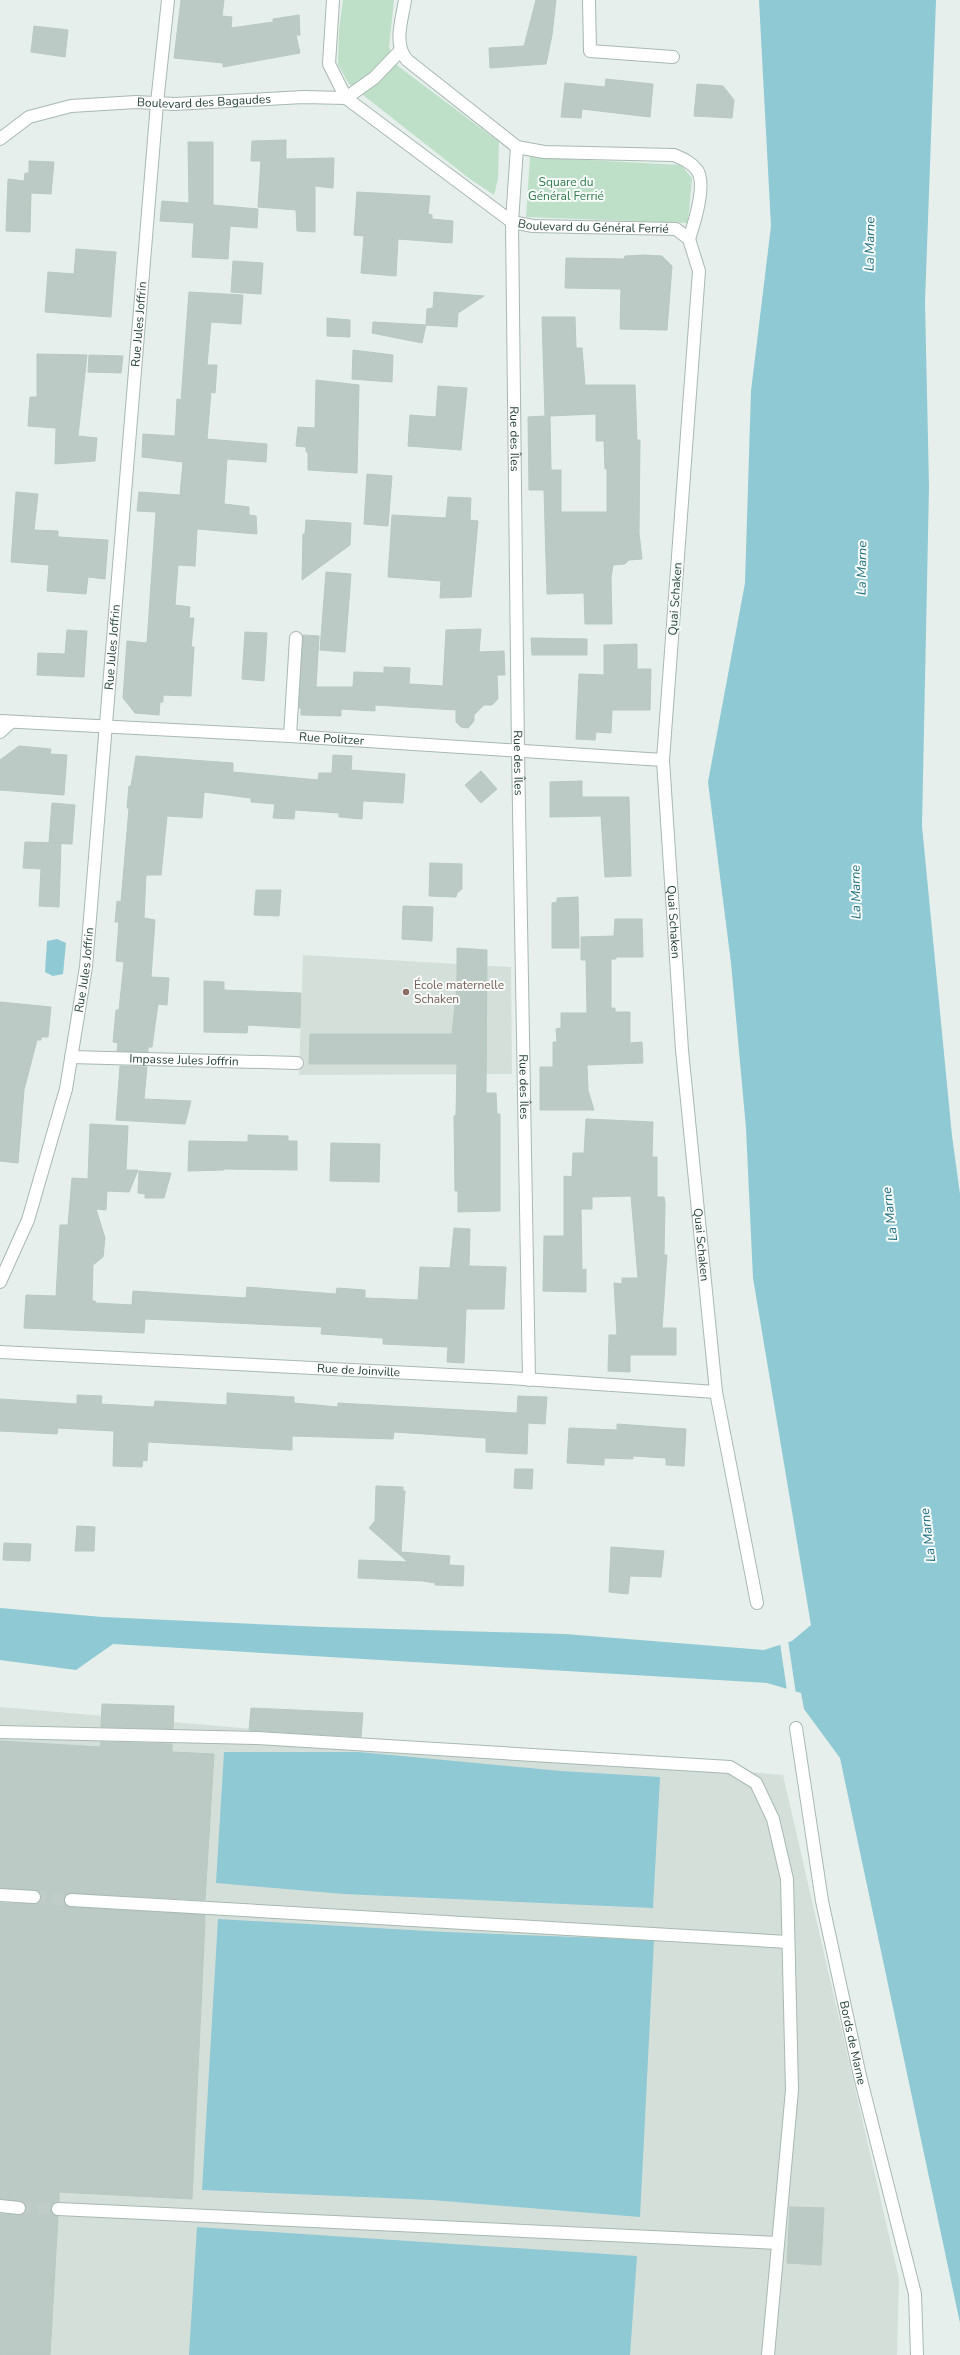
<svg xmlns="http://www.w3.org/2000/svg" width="960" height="2355" viewBox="0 0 960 2355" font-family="'Nunito Sans',sans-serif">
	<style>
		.built { fill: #d4dfda }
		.green { fill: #bfe0c8 }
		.water { fill: #8ec9d4 }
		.pier { fill: #e6efeb }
		.building { fill: #bbcac4; stroke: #b8c9c2; fill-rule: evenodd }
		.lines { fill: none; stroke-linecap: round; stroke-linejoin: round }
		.minor-tunnel { stroke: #bfccc8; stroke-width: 12; stroke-dasharray: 12 6; stroke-linecap: butt }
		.minor-casing { stroke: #a8b8b2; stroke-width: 14 }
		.minor { stroke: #fff; stroke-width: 12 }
		.education-dot { fill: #8d6e63; stroke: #f7fbf9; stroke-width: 1.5 }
		.labels { text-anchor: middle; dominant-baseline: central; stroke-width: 4; stroke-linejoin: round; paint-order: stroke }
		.street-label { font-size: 12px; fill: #24423a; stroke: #f7fbf9 }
		.park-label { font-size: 12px; fill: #2d7a4b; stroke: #f7fbf9 }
		.education-label { font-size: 12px; fill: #785e54; stroke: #f7fbf9; text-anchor: start }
		.water-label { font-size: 13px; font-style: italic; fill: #1c6f80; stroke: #f7fbf9 }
	</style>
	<rect width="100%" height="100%" fill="#e6efeb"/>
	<!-- built -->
	<g class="built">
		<path d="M 303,955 L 511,967 L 512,1074 L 299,1075 Z"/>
		<path d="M 0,1707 L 783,1775 L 899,2279 L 897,2355 L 0,2355 Z"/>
	</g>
	<!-- green -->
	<g class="green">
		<path d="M 343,0 L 394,0 L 389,47 L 398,66 L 499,142 L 498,179 L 494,195 L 470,179 L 349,84 L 338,65 L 339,30 Z"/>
		<path d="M 530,157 L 681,165 L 692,178 L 688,223 L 526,217 Z"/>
	</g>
	<!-- water -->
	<g class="water">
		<path d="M 759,0 L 936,0 L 925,302 L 929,486 L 922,826 L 952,1136 L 960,1194 L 960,2323 L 840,1758 L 804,1709 L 801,1693 L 767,1683 L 113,1644 L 76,1670 L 0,1660 L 0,1608 L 102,1617 L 323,1627 L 565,1634 L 764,1650 L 792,1641 L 811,1625 L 753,1278 L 746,1128 L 731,963 L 708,782 L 745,583 L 751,391 L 771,226 Z"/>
		<path d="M 57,939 L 66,943 L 63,974 L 53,976 L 45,972 L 47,941 Z"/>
		<path d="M 224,1752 L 359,1752 L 561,1771 L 660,1777 L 653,1908 L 344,1894 L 216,1883 Z"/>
		<path d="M 218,1919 L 445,1932 L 654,1940 L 640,2217 L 432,2200 L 202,2190 Z"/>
		<path d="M 197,2227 L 637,2256 L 630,2355 L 189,2355 Z"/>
	</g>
	<!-- pier -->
	<path class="pier" d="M 788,1640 L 796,1694 L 787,1691 L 780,1643 Z"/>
	<!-- building -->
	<g class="building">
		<path d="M 181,0 L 224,0 L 222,16 L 232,17 L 231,28 L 273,22 L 273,19 L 299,15 L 300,35 L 296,35 L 300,53 L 223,67 L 223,63 L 174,58 Z"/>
		<path d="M 536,0 L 556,0 L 552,35 L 546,64 L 490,68 L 489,48 L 524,46 Z"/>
		<path d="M 34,26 L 68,30 L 65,57 L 31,52 Z"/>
		<path d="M 606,79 L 653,84 L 650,117 L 582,109 L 581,118 L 561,117 L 565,83 L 605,87 Z"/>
		<path d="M 697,84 L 723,86 L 734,100 L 732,118 L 694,116 Z"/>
		<path d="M 286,140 L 286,159 L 334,158 L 333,188 L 315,186 L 315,232 L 297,231 L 296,210 L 258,207 L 261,161 L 251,161 L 252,141 Z"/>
		<path d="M 188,142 L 213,142 L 213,205 L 258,209 L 257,228 L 230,226 L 228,259 L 192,257 L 194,223 L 160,221 L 162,201 L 189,203 Z"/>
		<path d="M 29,161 L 54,162 L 51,194 L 31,193 L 30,232 L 6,231 L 8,179 L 24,181 L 25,173 L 29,173 Z"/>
		<path d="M 357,192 L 430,196 L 428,214 L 432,215 L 432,219 L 453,221 L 452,243 L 398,239 L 396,276 L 361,273 L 364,236 L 354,235 Z"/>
		<path d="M 76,249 L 116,252 L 111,317 L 45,312 L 48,272 L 74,274 Z"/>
		<path d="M 644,255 L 662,256 L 672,266 L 667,330 L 620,329 L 621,289 L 565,288 L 566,258 L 624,259 L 625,256 Z"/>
		<path d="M 233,261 L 263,263 L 261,294 L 231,292 Z"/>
		<path d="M 189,292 L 243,295 L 241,324 L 211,322 L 207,365 L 217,365 L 215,393 L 211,392 L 207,439 L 267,444 L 266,462 L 227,459 L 224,504 L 249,507 L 249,515 L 256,516 L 257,534 L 197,529 L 195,566 L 178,565 L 175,605 L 190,607 L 189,618 L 194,618 L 191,647 L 194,647 L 191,696 L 163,695 L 163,702 L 160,702 L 159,715 L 135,713 L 123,698 L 127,641 L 147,643 L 156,512 L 137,511 L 139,492 L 180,495 L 183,462 L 142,457 L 143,434 L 175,436 L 177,399 L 181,400 Z"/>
		<path d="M 434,292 L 484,296 L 458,313 L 457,327 L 426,325 L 427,309 L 433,308 Z"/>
		<path d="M 542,317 L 575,317 L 576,348 L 582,348 L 585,385 L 635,385 L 637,440 L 640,440 L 639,533 L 642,559 L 629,560 L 625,564 L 613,565 L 611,578 L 612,624 L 585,624 L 584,593 L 547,594 L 544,490 L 529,490 L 528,417 L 545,416 ZM 596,414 L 596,441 L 604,441 L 605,469 L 607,469 L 607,512 L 561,512 L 561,470 L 551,470 L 550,416 Z"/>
		<path d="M 327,318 L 350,320 L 350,337 L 327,336 Z"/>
		<path d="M 373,322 L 426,325 L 422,343 L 372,333 Z"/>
		<path d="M 353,350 L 393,355 L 392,382 L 352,379 Z"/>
		<path d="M 37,354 L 87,355 L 78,436 L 97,438 L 95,461 L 55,464 L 56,428 L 28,426 L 30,397 L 37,397 Z"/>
		<path d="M 89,355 L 123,356 L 121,373 L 88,372 Z"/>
		<path d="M 316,380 L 359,385 L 357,473 L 308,470 L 308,452 L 306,452 L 306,447 L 296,446 L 298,427 L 315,428 Z"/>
		<path d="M 438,386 L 467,388 L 461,450 L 408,446 L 410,415 L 436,417 Z"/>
		<path d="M 367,474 L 392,476 L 388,526 L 364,524 Z"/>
		<path d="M 16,492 L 38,494 L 34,530 L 58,531 L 58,537 L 108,540 L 105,579 L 88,577 L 86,594 L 47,591 L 49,565 L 11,562 Z"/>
		<path d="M 448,497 L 471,498 L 470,520 L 478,521 L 471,597 L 440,598 L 441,581 L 388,577 L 392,515 L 446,518 Z"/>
		<path d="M 306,520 L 351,523 L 350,545 L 302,580 L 303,534 L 305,534 Z"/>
		<path d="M 326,572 L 351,574 L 345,652 L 320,650 Z"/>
		<path d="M 481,629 L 479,652 L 504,651 L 505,675 L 497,675 L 498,699 L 492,705 L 484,705 L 474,715 L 474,721 L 468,728 L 461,727 L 456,722 L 456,710 L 375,705 L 375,711 L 341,709 L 341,716 L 301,715 L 301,708 L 299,708 L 303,635 L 319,636 L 316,687 L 353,687 L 354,672 L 384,673 L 384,667 L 410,668 L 409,684 L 443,686 L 446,630 Z"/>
		<path d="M 67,630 L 87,631 L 84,677 L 37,675 L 38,653 L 65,654 Z"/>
		<path d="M 245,632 L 267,633 L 264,681 L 242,679 Z"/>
		<path d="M 531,638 L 587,639 L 587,655 L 532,655 Z"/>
		<path d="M 637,644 L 637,669 L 651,669 L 650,710 L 612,710 L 611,733 L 596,732 L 595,740 L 576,739 L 579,674 L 604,675 L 604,645 Z"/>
		<path d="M 19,746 L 51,749 L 50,754 L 67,755 L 64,795 L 0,790 L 0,760 Z"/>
		<path d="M 333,755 L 352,756 L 351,770 L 405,774 L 403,803 L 363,801 L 362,819 L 339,817 L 339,813 L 295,810 L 294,819 L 273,818 L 275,804 L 251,802 L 251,798 L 204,792 L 202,818 L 167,816 L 161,875 L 146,875 L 144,918 L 155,920 L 151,977 L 169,978 L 167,1005 L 158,1004 L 152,1047 L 148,1047 L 148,1052 L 117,1051 L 118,1043 L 113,1042 L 116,1010 L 119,1010 L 124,962 L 116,961 L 119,922 L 115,922 L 117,901 L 121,902 L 129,808 L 127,808 L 129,786 L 131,786 L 136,756 L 233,763 L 233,772 L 318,780 L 319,773 L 332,773 Z"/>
		<path d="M 481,771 L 497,789 L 481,803 L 465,785 Z"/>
		<path d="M 582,781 L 582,797 L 629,797 L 631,876 L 605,877 L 601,816 L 550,817 L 550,782 Z"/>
		<path d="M 52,803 L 75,805 L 72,844 L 49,843 Z"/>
		<path d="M 25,842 L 61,843 L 59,907 L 39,906 L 41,869 L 23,868 Z"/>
		<path d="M 430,863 L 462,864 L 462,889 L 457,893 L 456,897 L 429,896 Z"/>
		<path d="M 256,890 L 281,890 L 279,916 L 254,915 Z"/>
		<path d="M 578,897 L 579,948 L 552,948 L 552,903 L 557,902 L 557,898 Z"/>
		<path d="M 403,906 L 433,907 L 432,941 L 402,939 Z"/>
		<path d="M 615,919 L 642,919 L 643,957 L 616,957 L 616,959 L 611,959 L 611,1008 L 615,1008 L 615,1012 L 630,1012 L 630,1043 L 642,1042 L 643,1063 L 587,1065 L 588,1090 L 594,1110 L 540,1110 L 540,1067 L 553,1067 L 553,1042 L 557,1042 L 556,1029 L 561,1028 L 561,1013 L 587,1013 L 586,960 L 581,960 L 581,937 L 614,936 Z"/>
		<path d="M 457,948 L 487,950 L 486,1093 L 496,1093 L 497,1114 L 500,1114 L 500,1211 L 458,1212 L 458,1191 L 455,1191 L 454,1116 L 456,1115 L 457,1064 L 309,1064 L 310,1034 L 452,1034 L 457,986 Z"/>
		<path d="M 204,981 L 224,982 L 224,990 L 301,993 L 300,1028 L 248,1025 L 247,1033 L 204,1032 Z"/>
		<path d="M 0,1002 L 51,1007 L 48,1037 L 41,1037 L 41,1040 L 37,1040 L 24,1090 L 18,1163 L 0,1161 Z"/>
		<path d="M 120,1066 L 147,1067 L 144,1099 L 191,1101 L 185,1124 L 116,1120 Z"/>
		<path d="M 586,1119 L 653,1122 L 652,1157 L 657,1157 L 657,1197 L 664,1197 L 665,1203 L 664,1255 L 667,1255 L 662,1328 L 676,1328 L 676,1355 L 630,1355 L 630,1372 L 608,1371 L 609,1335 L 617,1335 L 614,1283 L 622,1284 L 622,1278 L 638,1278 L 631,1196 L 592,1197 L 592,1209 L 581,1209 L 582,1270 L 586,1269 L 586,1292 L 543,1291 L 544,1236 L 564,1236 L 564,1176 L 572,1177 L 573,1153 L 584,1153 Z"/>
		<path d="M 90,1124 L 128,1126 L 126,1170 L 138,1170 L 129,1192 L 107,1191 L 106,1210 L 96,1209 L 105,1238 L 103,1257 L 93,1265 L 92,1301 L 95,1301 L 96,1303 L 132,1305 L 133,1291 L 246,1298 L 247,1287 L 336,1294 L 337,1288 L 365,1290 L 365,1298 L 418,1300 L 420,1267 L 450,1268 L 454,1228 L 470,1229 L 469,1266 L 506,1267 L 504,1309 L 466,1309 L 464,1363 L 447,1362 L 448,1347 L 383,1344 L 383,1338 L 321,1334 L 322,1327 L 145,1319 L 144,1333 L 24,1328 L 26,1295 L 56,1296 L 60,1225 L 68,1225 L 72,1178 L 88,1179 Z"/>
		<path d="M 248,1135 L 288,1136 L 288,1141 L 297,1141 L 297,1170 L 224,1169 L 224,1170 L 188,1171 L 189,1141 L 248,1142 Z"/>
		<path d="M 331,1143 L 380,1144 L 379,1182 L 330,1181 Z"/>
		<path d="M 139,1171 L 171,1173 L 164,1198 L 145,1198 L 145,1194 L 138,1193 Z"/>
		<path d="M 227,1393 L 294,1397 L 294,1403 L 338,1407 L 338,1403 L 517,1413 L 518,1396 L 547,1397 L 545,1424 L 528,1423 L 527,1454 L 486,1452 L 486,1438 L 394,1432 L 393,1439 L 292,1436 L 292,1450 L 148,1442 L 147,1461 L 143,1460 L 142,1467 L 113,1466 L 114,1431 L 58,1428 L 57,1434 L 0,1431 L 0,1399 L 77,1404 L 77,1395 L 102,1396 L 101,1404 L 154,1407 L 155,1401 L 227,1405 Z"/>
		<path d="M 617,1424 L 686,1429 L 684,1466 L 666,1465 L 666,1458 L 633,1456 L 633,1459 L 604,1458 L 604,1465 L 567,1463 L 569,1428 L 617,1430 Z"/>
		<path d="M 515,1469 L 533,1469 L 532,1489 L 514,1488 Z"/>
		<path d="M 376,1486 L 403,1487 L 403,1491 L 405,1491 L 401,1552 L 450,1556 L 449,1565 L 464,1566 L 463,1586 L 435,1585 L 435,1583 L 423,1581 L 358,1578 L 359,1560 L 408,1562 L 369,1528 L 375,1521 Z"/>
		<path d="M 77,1526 L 95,1527 L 94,1551 L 75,1551 Z"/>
		<path d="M 4,1543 L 31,1544 L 30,1561 L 3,1560 Z"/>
		<path d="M 611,1547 L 664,1551 L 661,1577 L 630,1576 L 628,1594 L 609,1592 Z"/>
		<path d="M 102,1704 L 174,1706 L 173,1729 L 101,1727 Z"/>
		<path d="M 251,1708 L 363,1713 L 361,1737 L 249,1730 Z"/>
		<path d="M 0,1741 L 100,1747 L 101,1742 L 172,1744 L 172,1752 L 214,1754 L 205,1900 L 71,1893 L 67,1894 L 64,1899 L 65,1904 L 71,1907 L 205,1915 L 205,1921 L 192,2199 L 59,2192 L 59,2202 L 54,2203 L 51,2208 L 52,2213 L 58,2216 L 50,2355 L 0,2355 L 0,2214 L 22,2215 L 26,2208 L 26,2205 L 20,2201 L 0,2199 L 0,1903 L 34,1904 L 40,1901 L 41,1897 L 38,1891 L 35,1890 L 0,1888 Z"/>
		<path d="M 790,2207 L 824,2208 L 821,2265 L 787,2263 Z"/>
	</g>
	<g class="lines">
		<!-- minor-tunnel -->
		<g class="minor-tunnel">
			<path d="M 34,1897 L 71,1900"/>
			<path d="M 19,2208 L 58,2209"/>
		</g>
		<!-- minor casing -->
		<g class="minor-casing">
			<g id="minor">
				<path id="s1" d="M 333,0 L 329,64 L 346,98 L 512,222 L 533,226 L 676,229 L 689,239"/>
				<path d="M 405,0 C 402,20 393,44 407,60 L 517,147 L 544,152 L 674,155 C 683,159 691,162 697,170 C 707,184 694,224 689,239"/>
				<path d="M 589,0 L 590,51 L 673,57"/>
				<path id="s2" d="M 0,139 L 29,117 L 71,106 L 136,102 L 175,104 L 303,97 L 346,98 L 374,78 L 400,51"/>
				<path id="s3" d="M 517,147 L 512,222 L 518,751 L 529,1380"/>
				<path id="s4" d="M 689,239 L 699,271 L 663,760 L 682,1050 L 716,1392 L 757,1603"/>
				<path id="s5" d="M 0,721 L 290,736 L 663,760"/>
				<path d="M 0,732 L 11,722"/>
				<path d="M 290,736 L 296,638"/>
				<path id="s6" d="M 71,1057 L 297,1063"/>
				<path id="s7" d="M 0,1282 L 28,1220 L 66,1089 L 86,967 L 157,103 L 168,0"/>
				<path id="s8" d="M 0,1352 L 509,1378 L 716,1392"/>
				<path id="s9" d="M 796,1728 L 822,1901 L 860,2076 L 915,2294 L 917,2355"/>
				<path d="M 0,1732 L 257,1738 L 730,1767 L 756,1783 L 773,1819 L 787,1879 L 792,2090 L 768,2355"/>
				<path d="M 0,1895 L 34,1897"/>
				<path d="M 71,1900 L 788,1942"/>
				<path d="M 0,2206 L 19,2208"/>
				<path d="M 58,2209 L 778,2243"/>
			</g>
		</g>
		<!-- minor -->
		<use href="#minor" class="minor"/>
	</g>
	<!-- markers -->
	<circle class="education-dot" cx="406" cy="992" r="4"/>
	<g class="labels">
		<!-- street labels -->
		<g class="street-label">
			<text stroke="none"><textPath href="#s2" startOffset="213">Boulevard des Bagaudes</textPath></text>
			<text stroke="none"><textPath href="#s1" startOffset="391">Boulevard du Général Ferrié</textPath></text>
			<text stroke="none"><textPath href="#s7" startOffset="973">Rue Jules Joffrin</textPath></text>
			<text stroke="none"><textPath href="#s3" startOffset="292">Rue des Îles</textPath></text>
			<text transform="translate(675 599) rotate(-86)">Quai Schaken</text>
			<text stroke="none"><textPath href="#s7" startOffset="649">Rue Jules Joffrin</textPath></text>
			<text stroke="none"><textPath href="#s5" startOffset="332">Rue Politzer</textPath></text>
			<text stroke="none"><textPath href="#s3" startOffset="616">Rue des Îles</textPath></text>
			<text stroke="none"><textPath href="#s4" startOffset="686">Quai Schaken</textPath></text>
			<text stroke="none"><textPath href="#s7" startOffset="325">Rue Jules Joffrin</textPath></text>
			<text stroke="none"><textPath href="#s6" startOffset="113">Impasse Jules Joffrin</textPath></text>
			<text stroke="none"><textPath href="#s3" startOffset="940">Rue des Îles</textPath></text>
			<text stroke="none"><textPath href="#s4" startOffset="1010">Quai Schaken</textPath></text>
			<text stroke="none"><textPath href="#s8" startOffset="359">Rue de Joinville</textPath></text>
			<text stroke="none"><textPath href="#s9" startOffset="320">Bords de Marne</textPath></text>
		</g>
		<!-- park labels -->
		<g class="park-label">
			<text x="566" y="182">Square du<tspan x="566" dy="14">Général Ferrié</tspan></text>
		</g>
		<!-- education labels -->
		<g class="education-label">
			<text x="414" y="985">École maternelle<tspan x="414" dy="14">Schaken</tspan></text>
		</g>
		<!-- water labels -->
		<g class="water-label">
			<text transform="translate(870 244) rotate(-89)">La Marne</text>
			<text transform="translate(862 568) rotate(-89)">La Marne</text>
			<text transform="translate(856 892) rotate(-91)">La Marne</text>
			<text transform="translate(890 1214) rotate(-97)">La Marne</text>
			<text transform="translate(928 1535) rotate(-97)">La Marne</text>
		</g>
	</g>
</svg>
